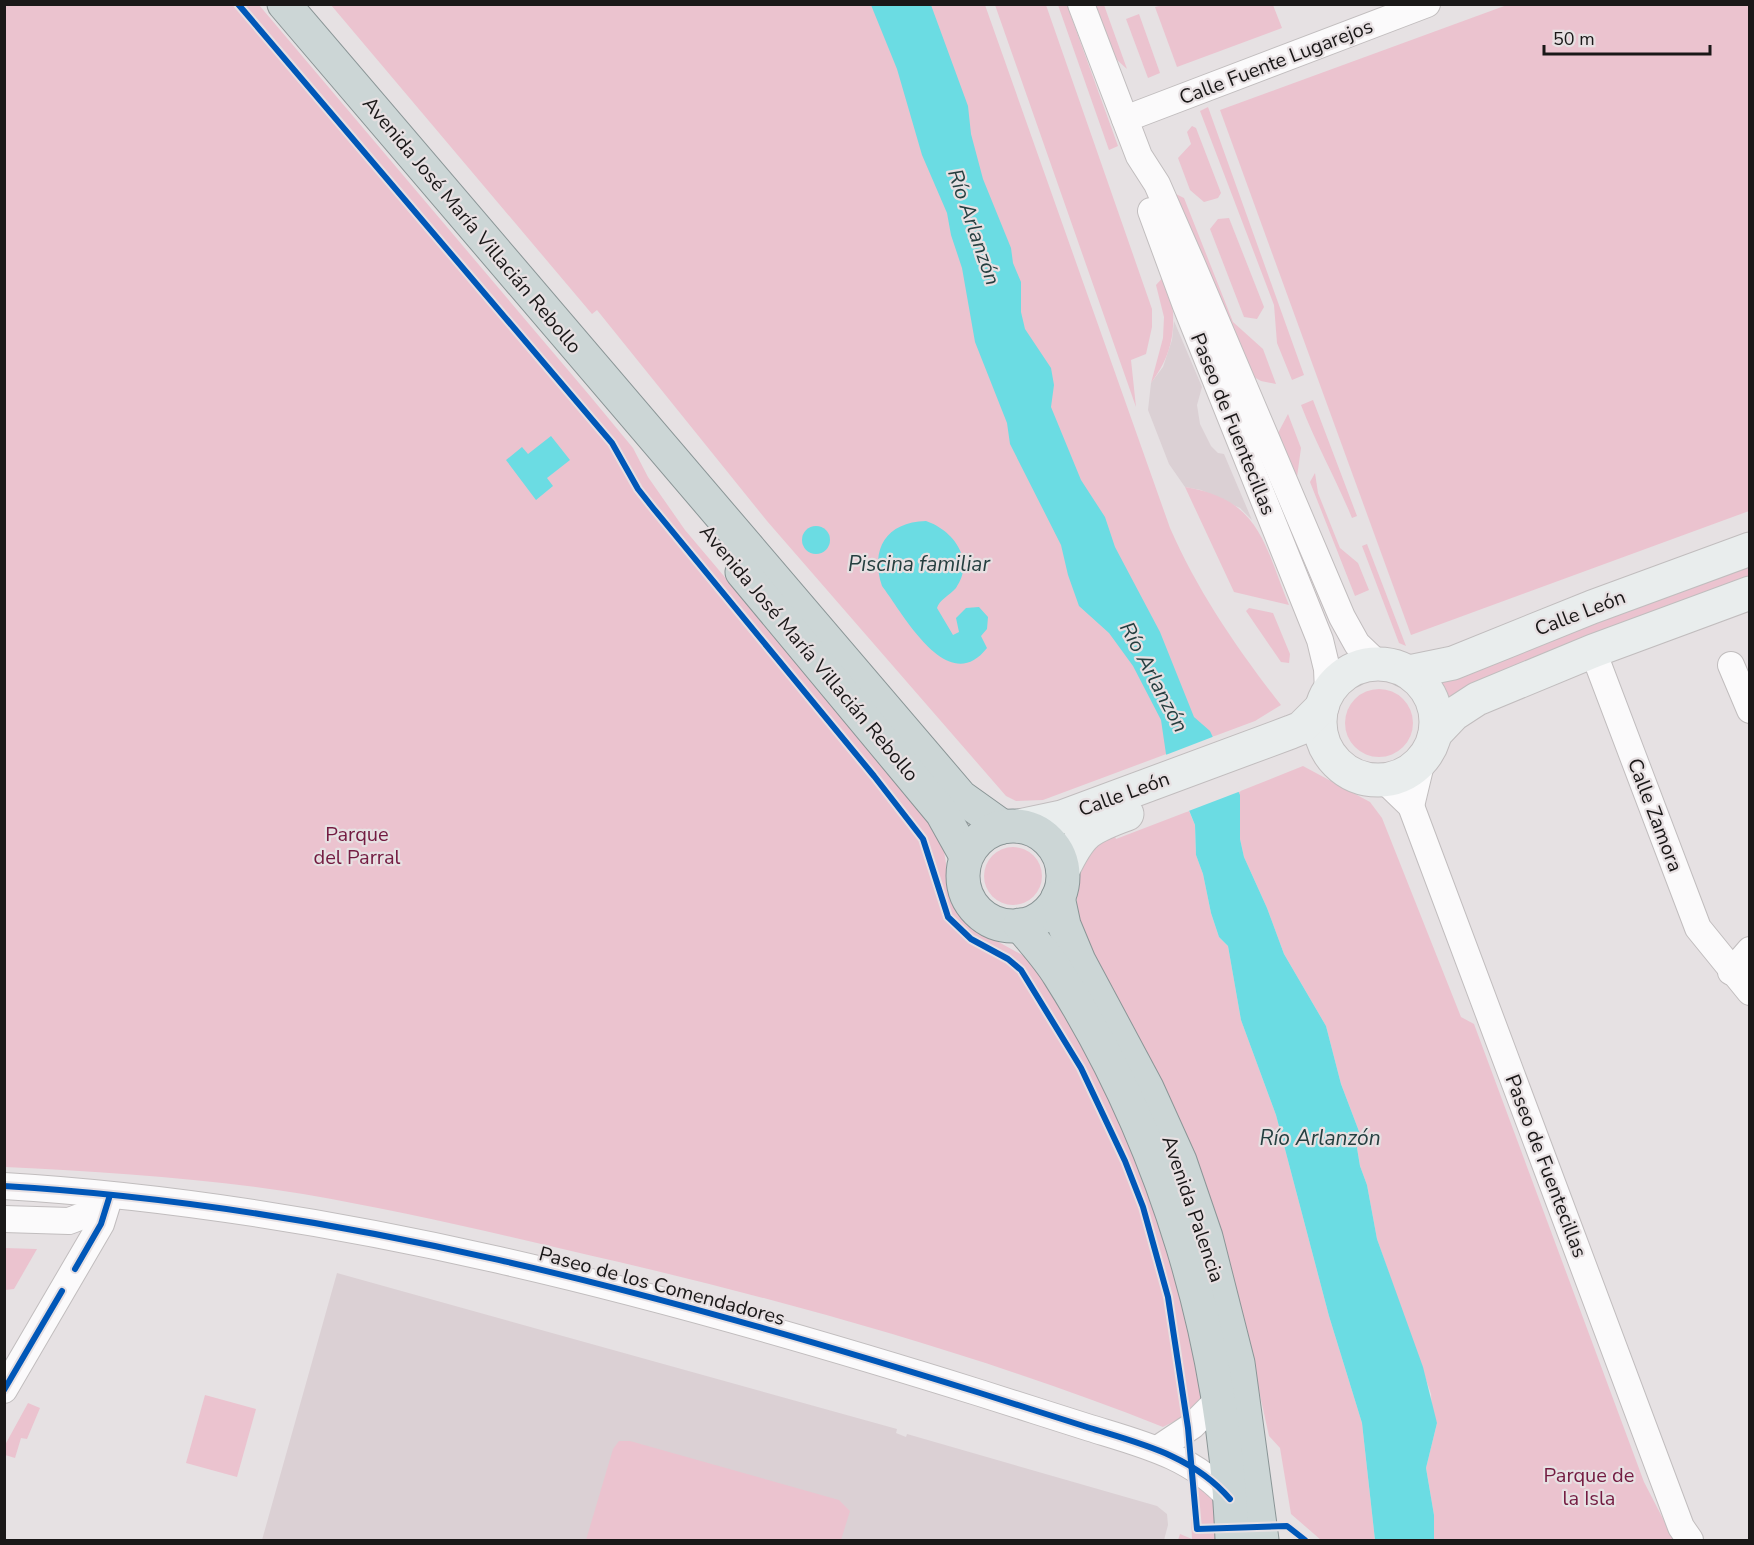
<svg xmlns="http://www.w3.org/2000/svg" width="1754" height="1545" viewBox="0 0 1754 1545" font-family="'Nunito Sans',sans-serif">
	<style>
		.built { fill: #dbd0d4 }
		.green { fill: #ebc3cf }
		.water { fill: #6bdce3 }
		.pier { fill: #e6e1e3 }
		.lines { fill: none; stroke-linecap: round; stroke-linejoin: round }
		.minor-casing { stroke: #c1bdbe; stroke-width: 28 }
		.secondary-casing { stroke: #c1bdbe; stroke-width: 35 }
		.trunk-casing { stroke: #8a9596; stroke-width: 35 }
		.minor { stroke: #fbfafb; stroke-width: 26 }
		.secondary { stroke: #e9eded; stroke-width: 33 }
		.trunk { stroke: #ccd6d6; stroke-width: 33 }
		.cycleway-casing { stroke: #e7e0e2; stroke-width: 10 }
		.cycleway { stroke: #0057b8; stroke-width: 6 }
		.labels { text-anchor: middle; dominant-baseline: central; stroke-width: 4.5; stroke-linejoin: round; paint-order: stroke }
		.street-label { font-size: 20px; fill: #1a1818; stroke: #e7e0e2 }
		.park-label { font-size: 20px; fill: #731b41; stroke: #e7e0e2 }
		.water-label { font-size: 21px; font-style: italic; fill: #253f40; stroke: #e7e0e2 }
	</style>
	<rect width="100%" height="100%" fill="#e6e1e3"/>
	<!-- built -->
	<g class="built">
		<path d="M 1174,321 L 1202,387 L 1197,405 L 1200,424 L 1211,446 L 1218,453 L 1224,454 L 1252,520 L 1240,508 L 1201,490 L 1185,487 L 1169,464 L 1148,410 L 1151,383 L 1163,367 L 1172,340 Z"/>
		<path d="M 337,1273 L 897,1429 L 896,1433 L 906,1437 L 907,1434 L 1157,1506 L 1167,1514 L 1168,1525 L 1164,1540 L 262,1540 Z"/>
	</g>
	<!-- green -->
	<g class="green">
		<path d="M 5,5 L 259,5 L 590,396 L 633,448 L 648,477 L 685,530 L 930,820 L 943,844 L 950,890 L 960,915 L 975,929 L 1033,961 L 1088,1049 L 1163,1224 L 1204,1394 L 1191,1413 L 1163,1427 C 989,1358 802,1305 619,1262 C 516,1238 408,1212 303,1194 C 205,1178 104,1172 5,1167 Z"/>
		<path d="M 331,5 L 985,5 L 1170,528 C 1198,592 1238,650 1281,705 L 1255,721 L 1043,800 L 1016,801 L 1006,796 L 767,521 L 597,310 L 592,314 Z"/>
		<path d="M 995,5 L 1046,5 L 1152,309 L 1152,327 L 1146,354 L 1131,360 L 1136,407 Z"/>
		<path d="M 1058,5 L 1067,5 L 1118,146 L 1109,150 Z"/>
		<path d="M 1093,5 L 1104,5 L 1127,69 L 1116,59 Z"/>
		<path d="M 1163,5 L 1273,5 L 1282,28 L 1177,67 L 1155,7 Z"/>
		<path d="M 1507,5 L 1749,5 L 1749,511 L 1411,635 L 1220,110 Z"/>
		<path d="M 1139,14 L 1160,73 L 1148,78 L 1126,19 Z"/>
		<path d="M 1208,107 L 1304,375 L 1292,380 L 1277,343 L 1274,305 L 1200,111 Z"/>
		<path d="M 1192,126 L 1196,128 L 1221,193 L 1218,198 L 1204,202 L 1190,190 L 1178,158 L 1191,144 L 1187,132 Z"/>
		<path d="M 1170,191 L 1184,198 L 1233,322 L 1263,349 L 1276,384 L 1261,381 L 1247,373 Z"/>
		<path d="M 1229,218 L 1264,307 L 1257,319 L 1244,317 L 1210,229 L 1218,219 Z"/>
		<path d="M 1166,274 C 1177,316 1178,347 1151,383 L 1163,338 L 1164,317 L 1156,285 Z"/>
		<path d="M 1313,400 L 1357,516 L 1352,518 C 1336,479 1316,444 1301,405 Z"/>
		<path d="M 1288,414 L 1301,448 L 1297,477 L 1336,574 L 1277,435 Z"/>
		<path d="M 1315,473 L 1318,493 L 1340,548 L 1358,563 L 1369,590 L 1355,596 L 1310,482 Z"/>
		<path d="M 1185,487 C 1260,499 1264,544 1289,605 L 1234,592 Z"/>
		<path d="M 1367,544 L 1406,646 L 1399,643 L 1362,546 Z"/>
		<path d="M 1749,562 L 1749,578 L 1467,687 L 1449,697 L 1440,679 Z"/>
		<path d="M 1249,608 L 1273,613 L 1290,654 L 1289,663 L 1281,662 L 1246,611 Z"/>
		<circle cx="1379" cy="723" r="34"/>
		<path d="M 1303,766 L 1370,802 L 1382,818 L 1461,1017 L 1474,1024 L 1644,1482 L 1674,1540 L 1434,1540 L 1434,1515 L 1426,1468 L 1437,1423 L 1432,1412 L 1431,1394 L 1377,1239 L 1367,1185 L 1360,1166 L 1357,1148 L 1360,1134 L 1341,1084 L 1326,1026 L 1284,954 L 1267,908 L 1244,857 L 1240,839 L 1238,792 Z"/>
		<path d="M 1189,811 L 1195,825 L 1196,855 L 1203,874 L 1211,913 L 1219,937 L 1228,946 L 1241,1020 L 1276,1115 L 1329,1316 L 1362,1423 L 1375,1540 L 1321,1540 L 1291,1514 L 1280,1448 L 1269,1436 L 1254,1368 L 1087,952 L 1077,912 L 1077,872 L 1111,827 L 1116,839 Z"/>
		<circle cx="1013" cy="876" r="29"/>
		<path d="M 5,1248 L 37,1249 L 14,1289 L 5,1290 Z"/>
		<path d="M 205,1395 L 256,1409 L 237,1477 L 186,1463 Z"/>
		<path d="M 28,1403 L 40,1408 L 27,1439 L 21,1438 L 15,1458 L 5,1455 L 5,1445 Z"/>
		<path d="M 619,1441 L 630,1441 L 839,1500 L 850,1511 L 841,1540 L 586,1540 L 613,1449 Z"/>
		<path d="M 1189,1473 L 1216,1501 L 1218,1540 L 1178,1540 L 1180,1534 L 1192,1539 Z"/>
	</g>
	<!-- water -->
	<g class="water">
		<path d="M 871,5 L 931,5 L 968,106 L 971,134 L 983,179 L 1011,248 L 1013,263 L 1021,282 L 1021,312 L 1025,329 L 1051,368 L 1054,385 L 1051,407 L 1081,480 L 1105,517 L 1115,547 L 1160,632 L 1194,717 L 1210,731 L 1240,795 L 1240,839 L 1244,857 L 1267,908 L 1284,954 L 1326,1026 L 1341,1084 L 1360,1134 L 1357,1148 L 1360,1166 L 1367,1185 L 1377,1239 L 1423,1367 L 1437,1423 L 1426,1468 L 1434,1515 L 1434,1540 L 1375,1540 L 1362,1423 L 1329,1316 L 1276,1115 L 1241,1020 L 1228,946 L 1219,937 L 1211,913 L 1203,874 L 1196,855 L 1195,825 L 1166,754 L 1161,720 L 1133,666 L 1109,633 L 1079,606 L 1068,575 L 1061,545 L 1010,444 L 1007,423 L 975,342 L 962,268 L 951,235 L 947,213 L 922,155 L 897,69 Z"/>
		<path d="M 551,436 L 570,460 L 547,478 L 553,486 L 536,500 L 506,460 L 522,447 L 528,454 Z"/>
		<path d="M 926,521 C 953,530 976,560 956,588 C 950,595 939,600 937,608 L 953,635 L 959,632 L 956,618 L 966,608 L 979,607 L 988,617 L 987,629 L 981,636 L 987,648 C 948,698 904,615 882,586 C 870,549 886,522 926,521 Z"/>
		<circle cx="816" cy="540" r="14"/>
	</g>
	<!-- pier -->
	<path class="pier" d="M 1215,736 L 1241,791 L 1186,812 L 1163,756 Z"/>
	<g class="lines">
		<!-- minor casing -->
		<g class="minor-casing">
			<g id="minor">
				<path d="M 1081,4 L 1139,156 L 1157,184 L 1192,264 L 1342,617 L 1357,644 L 1378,664"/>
				<path d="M 1125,119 L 1427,4"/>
				<path d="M 1151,211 L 1186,306 L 1320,640 L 1327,669 L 1328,692"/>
				<path d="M 1593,651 L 1698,928 L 1750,992"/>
				<path d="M 1731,665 L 1750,710"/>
				<path d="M 1383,779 L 1411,806 L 1681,1527 L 1690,1540"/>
				<path d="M 1411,806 L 1422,760"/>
				<path d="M 1731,972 L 1750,950"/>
				<path d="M 4,1186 C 338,1206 663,1294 980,1393 C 1017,1405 1053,1416 1090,1428 C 1142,1444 1193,1456 1230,1499"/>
				<path d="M 4,1219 L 69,1221 L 98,1210 L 110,1195"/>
				<path d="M 4,1390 L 101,1224 L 110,1195"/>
				<path d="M 1159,1448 L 1192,1426 L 1218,1400"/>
			</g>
		</g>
		<!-- secondary casing -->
		<g class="secondary-casing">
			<g id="secondary">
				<circle cx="1378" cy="722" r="58"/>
				<path d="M 1409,672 L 1453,663 L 1592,607 L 1750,549"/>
				<path d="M 1435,734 L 1454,714 L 1477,699 L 1593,651 L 1750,593"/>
				<path d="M 1019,826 L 1062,817 L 1291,732 L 1301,728 L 1322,707"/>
				<path d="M 1063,870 C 1081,832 1088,828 1127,814"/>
			</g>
		</g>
		<!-- trunk casing -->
		<g class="trunk-casing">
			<g id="trunk">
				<path d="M 284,4 L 961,797 L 1003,827"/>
				<path d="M 742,572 L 942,813 L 966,856"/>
				<circle cx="1013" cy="876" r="50"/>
				<path d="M 1058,897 L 1064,925 L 1079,961 L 1147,1088 L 1180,1161 L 1206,1237 L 1238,1363 L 1262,1540"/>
				<path d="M 1020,925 C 1033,941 1048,957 1059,975 C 1165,1142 1225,1343 1232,1540"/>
			</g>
		</g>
		<!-- minor -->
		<use href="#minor" class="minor"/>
		<!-- secondary -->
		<use href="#secondary" class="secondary"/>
		<!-- trunk -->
		<use href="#trunk" class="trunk"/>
		<!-- cycleway casing -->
		<g class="cycleway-casing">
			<g id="cycleway">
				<path d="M 238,4 L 612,443 L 638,489 L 653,508 L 874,776 L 923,839 L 948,917 L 971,939 L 1008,959 L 1021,970 L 1081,1068 L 1125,1161 L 1143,1207 L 1168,1297 L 1188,1428 L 1197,1529 L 1287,1526 L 1305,1540"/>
				<path d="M 4,1186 C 338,1206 663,1294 980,1393 C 1017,1405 1053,1416 1090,1428 C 1142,1444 1193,1456 1230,1499"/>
				<path d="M 75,1269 L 101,1224 L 110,1195"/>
				<path d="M 4,1390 L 62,1291"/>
			</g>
		</g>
		<!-- cycleway -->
		<use href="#cycleway" class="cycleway"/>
	</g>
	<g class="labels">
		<!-- street labels -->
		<g class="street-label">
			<text transform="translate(1276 62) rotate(-21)">Calle Fuente Lugarejos</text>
			<text transform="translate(472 225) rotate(50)">Avenida José María Villacián Rebollo</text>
			<text transform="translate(1233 424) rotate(68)">Paseo de Fuentecillas</text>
			<text transform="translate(1580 613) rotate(-21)">Calle León</text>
			<text transform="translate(809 653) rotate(50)">Avenida José María Villacián Rebollo</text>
			<text transform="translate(1124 794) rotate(-20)">Calle León</text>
			<text transform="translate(1655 815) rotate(69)">Calle Zamora</text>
			<text transform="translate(1546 1166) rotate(69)">Paseo de Fuentecillas</text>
			<text transform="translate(1193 1209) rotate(71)">Avenida Palencia</text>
			<text transform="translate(662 1286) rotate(15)">Paseo de los Comendadores</text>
		</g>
		<!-- park labels -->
		<g class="park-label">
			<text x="357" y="834">Parque<tspan x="357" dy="23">del Parral</tspan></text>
			<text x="1589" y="1475">Parque de<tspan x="1589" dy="23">la Isla</tspan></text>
		</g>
		<!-- water labels -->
		<g class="water-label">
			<text transform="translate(974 227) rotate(71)">Río Arlanzón</text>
			<text x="919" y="564">Piscina familiar</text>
			<text transform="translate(1154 677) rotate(62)">Río Arlanzón</text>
			<text x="1320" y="1138">Río Arlanzón</text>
		</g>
	</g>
	<!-- border -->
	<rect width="1754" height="1545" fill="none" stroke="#1a1818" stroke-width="12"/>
	<!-- scale -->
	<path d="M1544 45v9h166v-9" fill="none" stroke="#1a1818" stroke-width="3"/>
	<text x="1553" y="45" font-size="18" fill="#1a1818" stroke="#e7e0e2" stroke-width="4.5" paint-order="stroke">50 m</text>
</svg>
